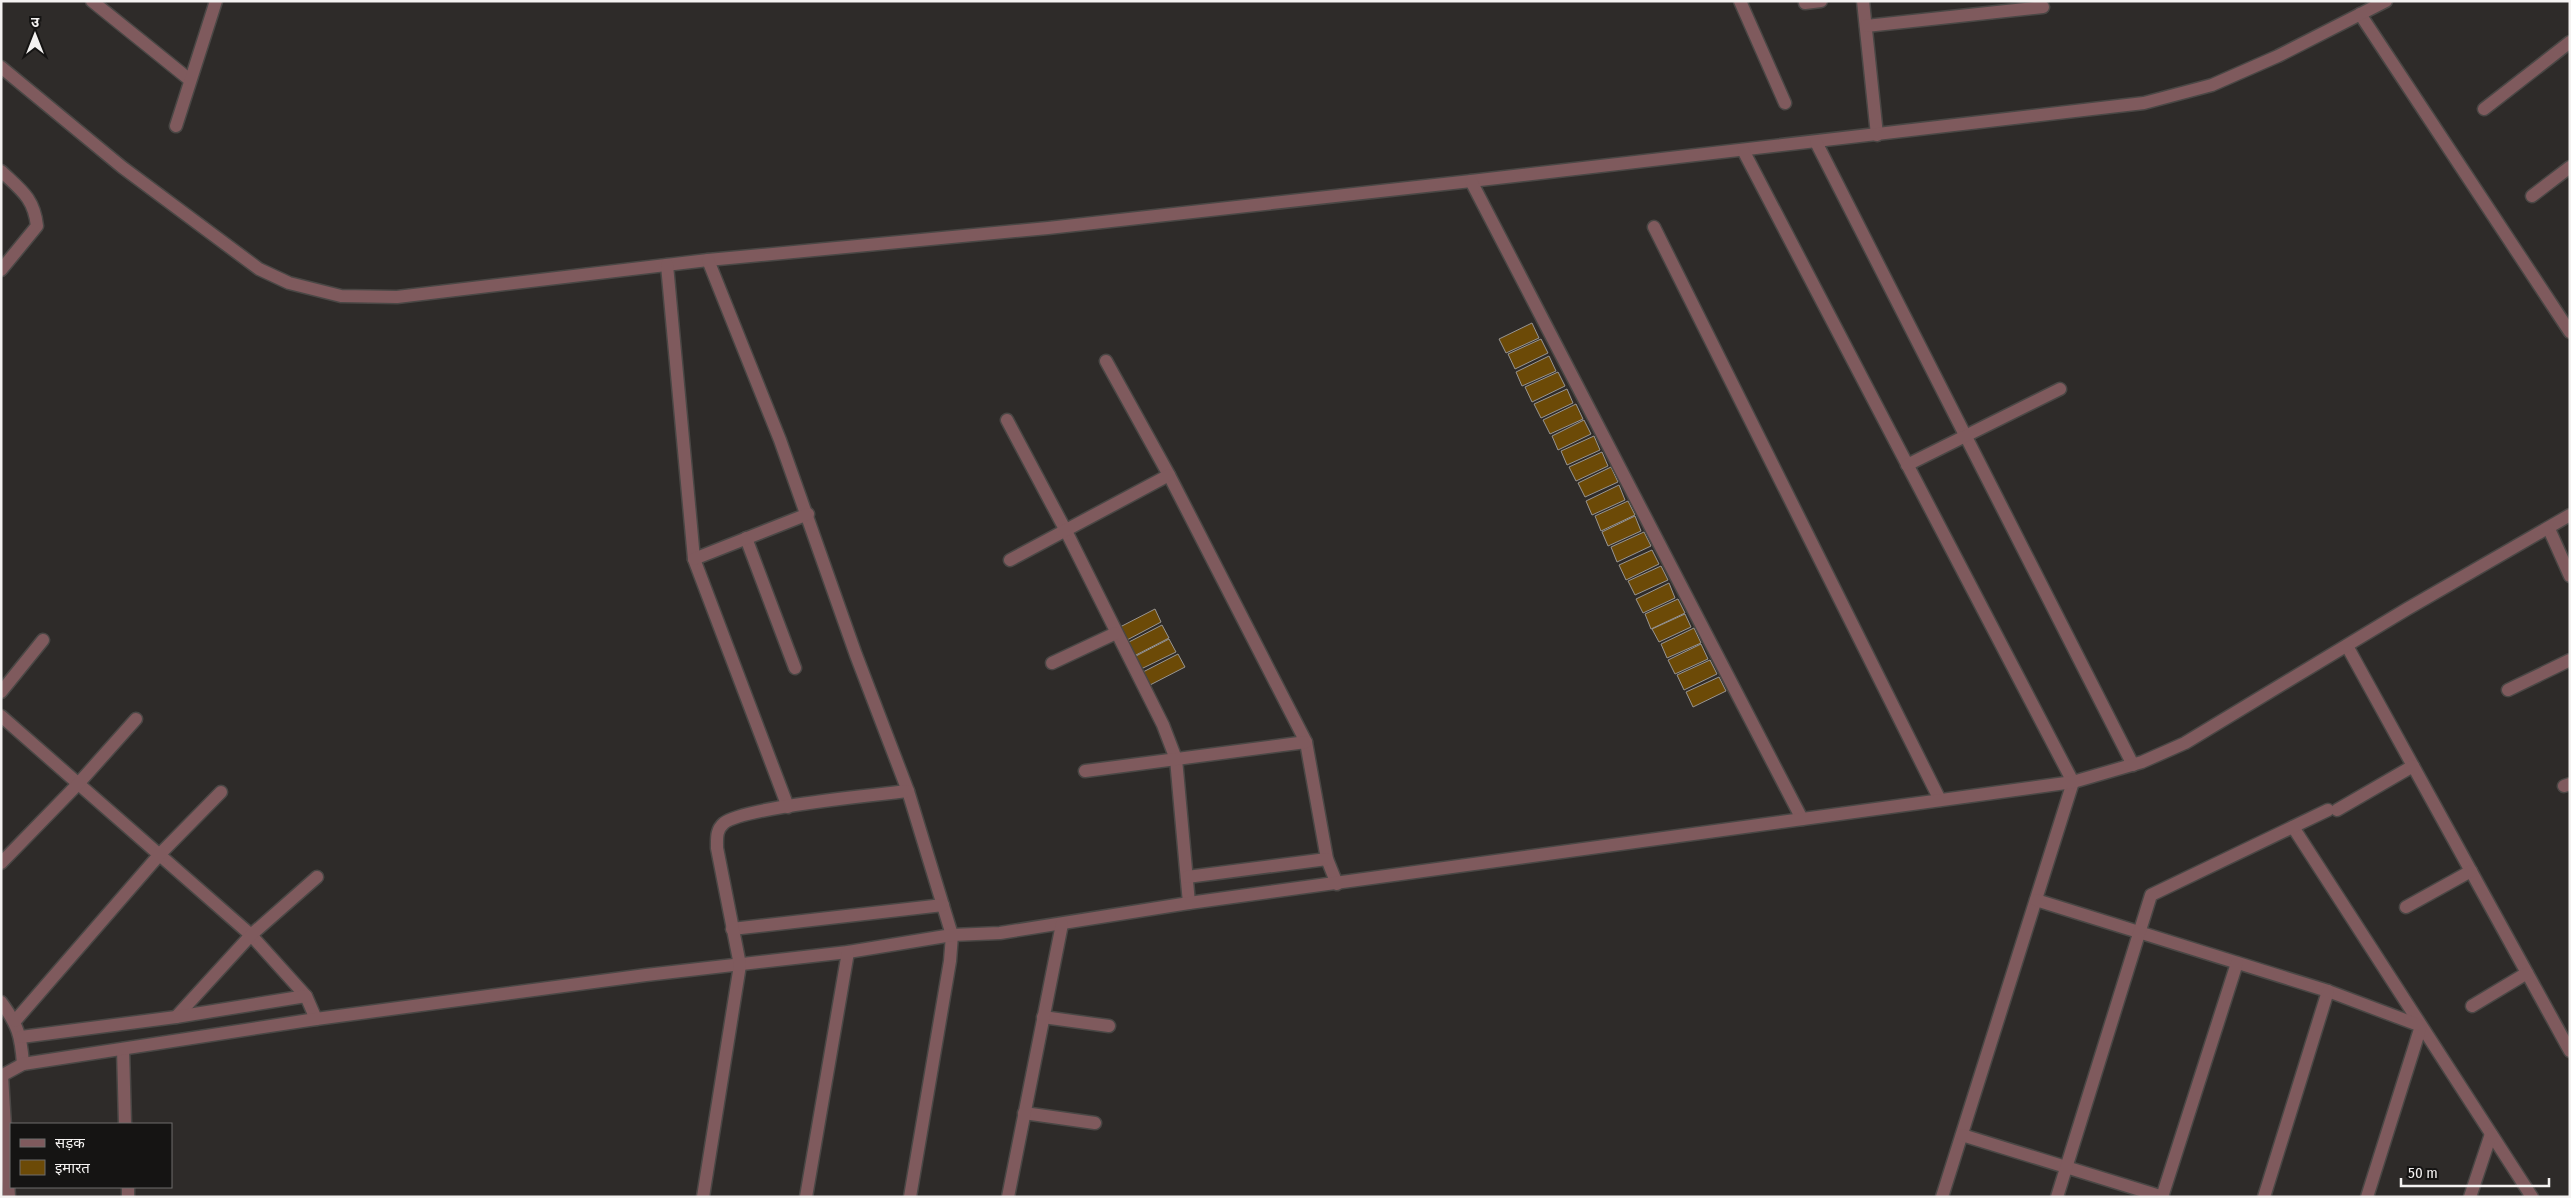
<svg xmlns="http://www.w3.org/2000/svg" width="2571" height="1198" viewBox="0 0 2571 1198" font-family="'Fira Sans Condensed','Noto Sans Devanagari',sans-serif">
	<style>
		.building { fill: #6c4a07; stroke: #989592 }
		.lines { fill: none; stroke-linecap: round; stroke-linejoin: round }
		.minor-casing { stroke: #4a4745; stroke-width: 15 }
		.minor { stroke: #7f5a5d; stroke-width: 12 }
	</style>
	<rect width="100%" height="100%" fill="#2e2b29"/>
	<!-- building -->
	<g class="building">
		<path d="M 1532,323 L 1539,338 L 1506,353 L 1499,339 Z"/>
		<path d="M 1541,339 L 1548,353 L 1515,369 L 1508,354 Z"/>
		<path d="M 1549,356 L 1556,371 L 1522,386 L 1516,372 Z"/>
		<path d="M 1558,372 L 1565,386 L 1532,402 L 1525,387 Z"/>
		<path d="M 1567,389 L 1573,403 L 1541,418 L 1534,404 Z"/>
		<path d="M 1576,404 L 1583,419 L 1550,434 L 1543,420 Z"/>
		<path d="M 1584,420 L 1591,434 L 1558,450 L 1552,436 Z"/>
		<path d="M 1594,436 L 1600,450 L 1567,465 L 1561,451 Z"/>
		<path d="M 1602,452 L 1608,466 L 1576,481 L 1569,467 Z"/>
		<path d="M 1611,467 L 1618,482 L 1585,497 L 1578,483 Z"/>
		<path d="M 1619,485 L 1625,500 L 1592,515 L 1586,501 Z"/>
		<path d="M 1628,501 L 1635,515 L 1601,531 L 1595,516 Z"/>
		<path d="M 1635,516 L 1641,531 L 1608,546 L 1602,532 Z"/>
		<path d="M 1644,532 L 1651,546 L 1617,562 L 1611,547 Z"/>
		<path d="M 1652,550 L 1659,564 L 1626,580 L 1619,565 Z"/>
		<path d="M 1661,566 L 1668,580 L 1635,595 L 1628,581 Z"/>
		<path d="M 1669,583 L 1675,598 L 1643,613 L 1636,599 Z"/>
		<path d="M 1678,599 L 1685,613 L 1651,629 L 1645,614 Z"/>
		<path d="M 1155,609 L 1161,622 L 1127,640 L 1120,627 Z"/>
		<path d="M 1685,614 L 1691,627 L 1659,642 L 1652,629 Z"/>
		<path d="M 1162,625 L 1169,638 L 1134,656 L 1127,643 Z"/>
		<path d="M 1694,628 L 1701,643 L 1667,658 L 1661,644 Z"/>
		<path d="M 1169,639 L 1176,652 L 1141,669 L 1134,657 Z"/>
		<path d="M 1701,644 L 1708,659 L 1675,674 L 1668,660 Z"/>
		<path d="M 1178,654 L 1185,667 L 1150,685 L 1143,672 Z"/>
		<path d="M 1710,660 L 1717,674 L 1684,690 L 1677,675 Z"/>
		<path d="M 1719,677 L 1726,691 L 1693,707 L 1686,692 Z"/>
	</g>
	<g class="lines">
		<!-- minor casing -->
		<g class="minor-casing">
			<g id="minor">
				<path d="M 92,1 L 190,80"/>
				<path d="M 1740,1 L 1785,103"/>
				<path d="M 1863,1 L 1877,135"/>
				<path d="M 1805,3 L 1821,1"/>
				<path d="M 2360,14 L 2570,332"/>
				<path d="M 1866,26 L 2043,7"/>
				<path d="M 1,67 L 122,167 L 259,269 L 289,283 L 341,296 L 397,297 L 708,260 L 1048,228 L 1471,181 L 2144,103 L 2212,85 L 2278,56 L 2386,1"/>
				<path d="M 2484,109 L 2570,42"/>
				<path d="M 176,126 L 216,1"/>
				<path d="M 1816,142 L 2133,765"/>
				<path d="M 1743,150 L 2073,782 L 1942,1197"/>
				<path d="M 1,171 C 21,190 34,198 37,226 L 1,270"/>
				<path d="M 1471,181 L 1802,819"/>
				<path d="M 2532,196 L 2570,167"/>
				<path d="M 1654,227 L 1940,800"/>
				<path d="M 708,260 L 780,440 L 856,655 L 908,791 L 952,935 L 950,961 L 910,1197"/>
				<path d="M 667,265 L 694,559 L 788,807"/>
				<path d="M 1106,361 L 1169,475 L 1306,742 L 1327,859 L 1337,884"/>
				<path d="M 1007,420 L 1066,531 L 1163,725 L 1176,759 L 1189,903"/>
				<path d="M 1907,465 L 2060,389"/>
				<path d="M 2549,529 L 2570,576"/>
				<path d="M 746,538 L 795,668"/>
				<path d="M 694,559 L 808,514"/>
				<path d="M 1010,560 L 1169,475"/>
				<path d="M 2347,646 L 2570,1051"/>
				<path d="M 1052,663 L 1116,633"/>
				<path d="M 2508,690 L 2570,660"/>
				<path d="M 1,692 L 43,640"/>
				<path d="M 1,716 L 251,935 L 306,996 L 316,1019"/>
				<path d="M 1085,771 L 1306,742"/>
				<path d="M 2564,786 L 2570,784"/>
				<path d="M 2337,810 L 2413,766"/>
				<path d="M 2293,827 L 2532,1197"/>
				<path d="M 1,863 L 78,784 L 136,719"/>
				<path d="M 1187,877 L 1327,859"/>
				<path d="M 2036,900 L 2328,991 L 2421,1026 L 2367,1197"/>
				<path d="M 2406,907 L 2471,871"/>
				<path d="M 732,929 L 943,905"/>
				<path d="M 1,1002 C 18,1025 21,1036 23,1064"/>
				<path d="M 2472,1006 L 2527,973"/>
				<path d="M 176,1017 L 251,935 L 317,877"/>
				<path d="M 1043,1017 L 1109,1026"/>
				<path d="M 15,1021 L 160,854 L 221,792"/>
				<path d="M 21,1037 L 176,1017 L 306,996"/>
				<path d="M 123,1049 L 125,1124"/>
				<path d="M 2,1075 L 9,1197"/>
				<path d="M 1,1076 L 23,1064 L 316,1019 L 646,975 L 848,952 L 952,935 L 1000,933 L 1189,903 L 2073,782 L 2142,762 L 2185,743 L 2407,609 L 2570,515"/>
				<path d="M 1024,1113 L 1095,1123"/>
				<path d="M 1962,1135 L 2163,1197"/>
				<path d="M 128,1187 L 128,1197"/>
				<path d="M 703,1197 L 740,965 L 717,848 C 717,838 716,830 724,823 C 744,807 875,795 908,791"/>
				<path d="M 806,1197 L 848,952"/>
				<path d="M 1008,1197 L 1062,924"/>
				<path d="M 2057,1197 L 2151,895 L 2328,810"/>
				<path d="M 2162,1197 L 2237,963"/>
				<path d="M 2264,1197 L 2328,991"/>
				<path d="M 2470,1197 L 2491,1134"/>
			</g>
		</g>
		<!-- minor -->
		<use href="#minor" class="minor"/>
	</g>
	<!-- border -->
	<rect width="2571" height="1198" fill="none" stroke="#f4f2f1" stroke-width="5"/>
	<!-- legend -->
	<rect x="10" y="1123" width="162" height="65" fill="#151413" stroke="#6e6d6c"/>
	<rect x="20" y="1139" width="25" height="8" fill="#7f5a5d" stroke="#6e6d6c"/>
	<text x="55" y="1148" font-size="15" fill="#f4f2f1">सड़क</text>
	<rect x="20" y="1160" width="25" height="15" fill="#6c4a07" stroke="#6e6d6c"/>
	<text x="55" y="1173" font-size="15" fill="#f4f2f1">इमारत</text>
	<!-- north arrow -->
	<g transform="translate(35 35)" stroke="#151413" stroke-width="4" paint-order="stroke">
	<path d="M0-4L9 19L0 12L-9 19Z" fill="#f4f2f1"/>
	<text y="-8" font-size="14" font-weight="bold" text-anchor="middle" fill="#f4f2f1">उ</text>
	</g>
	<!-- scale -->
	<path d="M2401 1178v8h148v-8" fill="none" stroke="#f4f2f1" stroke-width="2.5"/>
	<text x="2408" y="1178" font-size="15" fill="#f4f2f1" stroke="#151413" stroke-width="4" paint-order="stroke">50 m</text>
</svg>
